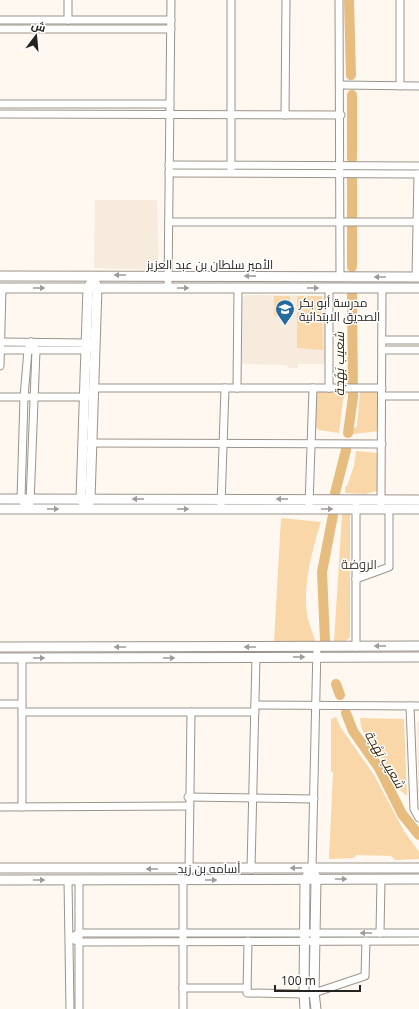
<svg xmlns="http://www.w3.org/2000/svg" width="419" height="1009" viewBox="0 0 419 1009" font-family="'Open Sans',Cairo,sans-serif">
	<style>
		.built { fill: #f6ebdd }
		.green { fill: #fad7a8 }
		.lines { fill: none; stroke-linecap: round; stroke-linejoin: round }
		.river { stroke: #e6bc7f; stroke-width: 10 }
		.minor-casing { stroke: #9a948c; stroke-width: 9 }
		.tertiary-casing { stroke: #9a948c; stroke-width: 11 }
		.minor { stroke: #fff; stroke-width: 7 }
		.tertiary { stroke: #fff; stroke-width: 9 }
		.oneway { fill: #9d9c9b }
		.labels { text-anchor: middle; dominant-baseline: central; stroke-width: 3; stroke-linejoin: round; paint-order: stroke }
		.street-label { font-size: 12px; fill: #252320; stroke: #fff }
		.poi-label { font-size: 12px; fill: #252320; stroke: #fff; text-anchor: start }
		.water-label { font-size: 13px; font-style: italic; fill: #38270b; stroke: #fff }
		.neighbourhood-label { font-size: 13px; fill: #4a453e; stroke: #fff }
	</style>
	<rect width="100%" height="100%" fill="#fef8f0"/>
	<!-- built -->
	<g class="built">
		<path d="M 95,200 L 157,200 L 159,270 L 94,268 Z"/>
		<path d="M 245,295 L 327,296 L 327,364 L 298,364 L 298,368 L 288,368 L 287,365 L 242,364 L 242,298 Z"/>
		<path d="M 417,722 L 419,722 L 419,806 Z"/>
	</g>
	<!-- green -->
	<g class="green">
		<path d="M 274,296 L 290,296 L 291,317 L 274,316 Z"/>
		<path d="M 297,296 L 322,296 L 323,350 L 297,348 Z"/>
		<path d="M 317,391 L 347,392 L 343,400 L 339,433 L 319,430 L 315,426 Z"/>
		<path d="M 360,392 L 376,392 L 380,394 L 380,431 L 353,434 L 353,429 L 357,426 Z"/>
		<path d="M 356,451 L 378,453 L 381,465 L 377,491 L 365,494 L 345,493 L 345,487 L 347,486 L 354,466 Z"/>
		<path d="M 342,514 L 350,514 L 350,637 L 345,642 L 334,642 Z"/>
		<path d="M 281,518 L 321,522 C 312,550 303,584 307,614 C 308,623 313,632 315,641 L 274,641 Z"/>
		<path d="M 336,717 L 341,728 L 374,775 L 404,831 L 419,852 L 419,859 L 395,860 L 391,856 L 357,855 L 353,858 L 329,859 L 333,772 L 331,772 L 331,719 Z"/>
		<path d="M 360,718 L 404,719 L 407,796 L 401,791 L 388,767 L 366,737 L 361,727 Z"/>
	</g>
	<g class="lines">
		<!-- river -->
		<g class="river">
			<path d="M 349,0 L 351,75"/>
			<path d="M 352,159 L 352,95"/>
			<path d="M 352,178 L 352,267"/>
			<path d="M 348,433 L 353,397 L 352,295"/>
			<path d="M 335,493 L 346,450"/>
			<path d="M 325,641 L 322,572 L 333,515"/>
			<path d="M 336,684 L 340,695"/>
			<path d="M 346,713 L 353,731 L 379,768 L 402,814 L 419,835"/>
		</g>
		<!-- minor casing -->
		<g class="minor-casing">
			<g id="minor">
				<path d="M 231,0 L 231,169"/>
				<path d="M 339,0 L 340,277"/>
				<path d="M 400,0 L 400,86"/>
				<path d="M 0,20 L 171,20"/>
				<path d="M 68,20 L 68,0"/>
				<path d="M 0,29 L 171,29"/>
				<path d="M 340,85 L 419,86"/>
				<path d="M 0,104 L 170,104"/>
				<path d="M 0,114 L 341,115"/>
				<path d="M 285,115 L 286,0"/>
				<path d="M 169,165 L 419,166"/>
				<path d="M 169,173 L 419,174"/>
				<path d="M 169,222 L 419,222"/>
				<path d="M 416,277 L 418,174"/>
				<path d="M 168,288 L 171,0"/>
				<path d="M 329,288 L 329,388"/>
				<path d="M 382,340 L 419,340"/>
				<path d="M 0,342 L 90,343"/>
				<path d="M 0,350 L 86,350 L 89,348"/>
				<path d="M 382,350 L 419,350"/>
				<path d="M 0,366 L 2,288"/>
				<path d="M 93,388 L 382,388"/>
				<path d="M 237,388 L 238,288"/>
				<path d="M 382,396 L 419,396"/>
				<path d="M 0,397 L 85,397"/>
				<path d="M 88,443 L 382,444"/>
				<path d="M 30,503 L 36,350 L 31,342"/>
				<path d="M 381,504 L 382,288"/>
				<path d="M 221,505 L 225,388"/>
				<path d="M 309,505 L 313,388"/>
				<path d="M 28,509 L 21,499 L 24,397 L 28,350 L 31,342"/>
				<path d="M 356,579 L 389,567 L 389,509"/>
				<path d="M 356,647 L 356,506"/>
				<path d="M 22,658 L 22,807"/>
				<path d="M 0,704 L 22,704"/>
				<path d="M 255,705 L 419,706"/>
				<path d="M 410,706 L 414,809 L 419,818"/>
				<path d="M 22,712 L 255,712"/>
				<path d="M 188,797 L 314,799"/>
				<path d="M 0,807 L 188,806"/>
				<path d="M 312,868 L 317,647"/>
				<path d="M 189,869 L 191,712"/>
				<path d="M 251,869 L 256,657"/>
				<path d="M 68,880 L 70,1009"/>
				<path d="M 380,933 L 381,879"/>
				<path d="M 70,938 L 79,933 L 419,933"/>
				<path d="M 70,938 L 79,942 L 419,941"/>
				<path d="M 248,941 L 247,993 L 304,994 L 314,993 L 365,976 L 366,941"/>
				<path d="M 183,988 L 247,988"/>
				<path d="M 79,1009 L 79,880"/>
				<path d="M 183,1009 L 183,880"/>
			</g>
		</g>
		<!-- tertiary casing -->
		<g class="tertiary-casing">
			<g id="tertiary">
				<path d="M 0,276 L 419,277"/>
				<path d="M 0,288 L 419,288"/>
				<path d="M 0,499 L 419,500"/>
				<path d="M 84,504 L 81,499 L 88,288 L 90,284"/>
				<path d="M 88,505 L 90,499 L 97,288 L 95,282"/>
				<path d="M 0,509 L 419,509"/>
				<path d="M 0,647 L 419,646"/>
				<path d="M 0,658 L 419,657"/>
				<path d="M 0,868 L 419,868"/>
				<path d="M 315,875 L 316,879 L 314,993 L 316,1009"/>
				<path d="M 0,880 L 419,879"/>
				<path d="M 305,1009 L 304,994 L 305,880 L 308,874"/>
			</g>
		</g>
		<!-- minor -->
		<use href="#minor" class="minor"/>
		<!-- tertiary -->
		<use href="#tertiary" class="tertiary"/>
	</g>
	<!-- one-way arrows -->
	<defs><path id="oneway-solid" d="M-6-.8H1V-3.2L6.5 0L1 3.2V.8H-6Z"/></defs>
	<g class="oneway">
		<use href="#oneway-solid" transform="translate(120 275) rotate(-180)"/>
		<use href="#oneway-solid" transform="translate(250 276) rotate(-179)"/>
		<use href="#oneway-solid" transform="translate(380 277) rotate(180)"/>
		<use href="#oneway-solid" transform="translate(39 288)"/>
		<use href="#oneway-solid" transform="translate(183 288)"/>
		<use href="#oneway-solid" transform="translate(313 288)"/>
		<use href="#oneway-solid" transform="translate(138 499) rotate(-180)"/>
		<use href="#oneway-solid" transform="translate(282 499) rotate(-180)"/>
		<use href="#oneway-solid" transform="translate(53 509)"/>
		<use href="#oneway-solid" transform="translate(183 509)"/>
		<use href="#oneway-solid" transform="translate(327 509)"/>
		<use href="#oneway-solid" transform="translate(380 646) rotate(180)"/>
		<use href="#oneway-solid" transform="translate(120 647) rotate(180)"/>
		<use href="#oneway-solid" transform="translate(250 647) rotate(180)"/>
		<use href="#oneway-solid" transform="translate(299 657)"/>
		<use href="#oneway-solid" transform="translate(39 658)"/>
		<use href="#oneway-solid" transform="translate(169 658)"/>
		<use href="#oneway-solid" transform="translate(296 868) rotate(179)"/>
		<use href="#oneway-solid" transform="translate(152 869) rotate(-180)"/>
		<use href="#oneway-solid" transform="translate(341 879)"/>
		<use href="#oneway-solid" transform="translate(39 880)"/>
		<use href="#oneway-solid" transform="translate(211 880)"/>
		<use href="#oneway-solid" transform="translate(366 933) rotate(-180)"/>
	</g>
	<!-- icons -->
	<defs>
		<g id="school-pin" transform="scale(1)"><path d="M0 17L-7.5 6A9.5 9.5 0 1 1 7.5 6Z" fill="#246b9f" stroke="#fff"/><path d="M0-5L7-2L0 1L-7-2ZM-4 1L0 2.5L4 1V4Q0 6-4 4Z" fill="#fff"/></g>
	</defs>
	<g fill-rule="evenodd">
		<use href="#school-pin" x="285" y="309"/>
	</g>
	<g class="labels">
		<!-- street labels -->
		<g class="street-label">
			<text x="210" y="264">الأمير سلطان بن عبد العزيز</text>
			<text x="209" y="868">أسامه بن زيد</text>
		</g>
		<!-- poi labels -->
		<g class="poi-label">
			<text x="299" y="302">مدرسة أبو بكر<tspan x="299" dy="14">الصديق الابتدائية</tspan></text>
		</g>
		<!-- water labels -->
		<g class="water-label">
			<text transform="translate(339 364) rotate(-90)">شعيب بَهْجة</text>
			<text transform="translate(385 759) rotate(59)">شعيب بَهْجة</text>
		</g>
		<!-- neighbourhood labels -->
		<g class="neighbourhood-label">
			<text x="359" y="564">الروضة</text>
		</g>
	</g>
	<!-- north arrow -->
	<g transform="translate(36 36) rotate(16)" stroke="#ffffff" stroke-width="3" paint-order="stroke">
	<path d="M0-3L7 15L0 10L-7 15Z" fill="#252320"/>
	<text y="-6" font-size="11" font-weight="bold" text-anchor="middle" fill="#252320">ش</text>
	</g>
	<!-- scale -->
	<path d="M275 985v6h85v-6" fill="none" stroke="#252320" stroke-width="2"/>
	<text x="281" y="985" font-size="12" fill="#252320" stroke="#ffffff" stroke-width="3" paint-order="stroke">100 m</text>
</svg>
